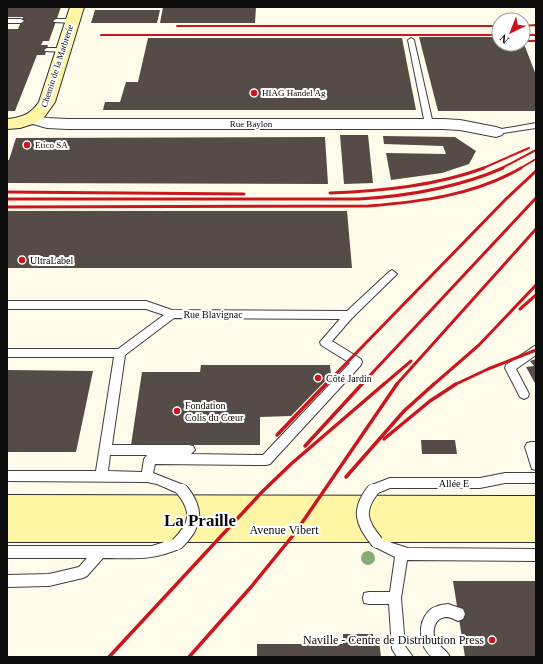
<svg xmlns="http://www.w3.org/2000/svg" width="543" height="664" viewBox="0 0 543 664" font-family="'Times New Roman',serif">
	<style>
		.building { fill: #554c47 }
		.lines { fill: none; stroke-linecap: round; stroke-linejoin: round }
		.service-casing { stroke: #3e3e3e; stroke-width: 2 }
		.minor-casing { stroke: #3e3e3e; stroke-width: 2 }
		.secondary-casing { stroke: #2d2d2d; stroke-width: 2 }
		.service { fill: #fff; fill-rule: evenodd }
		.minor { fill: #fff; fill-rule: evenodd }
		.secondary { fill: #fff5a5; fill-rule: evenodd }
		.rail-far2 { stroke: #c9161f; stroke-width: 2 }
		.rail-far1 { stroke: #c9161f; stroke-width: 3 }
		.rail { stroke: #c9161f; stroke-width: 3.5 }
		.service-bridge-casing { stroke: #3e3e3e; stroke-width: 14; stroke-linecap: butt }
		.service-bridge { stroke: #fff; stroke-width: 12 }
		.tree { fill: #88ab75 }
		.poi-dot { fill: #c9161f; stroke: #fff; stroke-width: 1.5 }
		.labels { text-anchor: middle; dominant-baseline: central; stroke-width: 4; stroke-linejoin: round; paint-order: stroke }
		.far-street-label { font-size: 9px; fill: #0b0b0b; stroke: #fff }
		.far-poi-label { font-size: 9px; fill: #0b0b0b; stroke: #fff; text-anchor: start }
		.poi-label { font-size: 10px; fill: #0b0b0b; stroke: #fff; text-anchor: start }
		.street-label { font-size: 10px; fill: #0b0b0b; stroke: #fff }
		.near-street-label { font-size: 12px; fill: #0b0b0b; stroke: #fff }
		.near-poi-label { font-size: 12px; fill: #0b0b0b; stroke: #fff; text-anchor: end }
		.near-district-label { font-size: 17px; font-weight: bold; fill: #0b0b0b; stroke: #fff }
	</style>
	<rect width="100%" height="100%" fill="#fffbea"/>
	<!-- building -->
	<g class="building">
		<path d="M 7,7 L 61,7 L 49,41 L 43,41 L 41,45 L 48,45 L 45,55 L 37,55 L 15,111 L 7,111 L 7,29 L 18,29 L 23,17 L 7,17 Z"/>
		<path d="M 163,7 L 256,7 L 255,23 L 160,23 Z"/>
		<path d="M 95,10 L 160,10 L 157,23 L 91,23 Z"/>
		<path d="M 419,37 L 499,37 L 499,44 L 524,44 L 536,75 L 536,111 L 438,111 Z"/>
		<path d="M 148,38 L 402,38 L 416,110 L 103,110 L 105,102 L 120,102 L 126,82 L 138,82 Z"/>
		<path d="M 340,135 L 368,135 L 373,183 L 344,184 Z"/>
		<path d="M 383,136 L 455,137 L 476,151 L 469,164 L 442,173 L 391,180 L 386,153 L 446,154 L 443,146 L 384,144 Z"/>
		<path d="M 325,137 L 328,184 L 7,183 L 7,160 L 9,160 L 16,138 Z"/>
		<path d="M 7,211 L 347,211 L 352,268 L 7,268 Z"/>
		<path d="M 536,359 L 536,385 L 526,367 L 534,366 L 530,361 Z"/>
		<path d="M 201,365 L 330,365 L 331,375 L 291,416 L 260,417 L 260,445 L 131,445 L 142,372 L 200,372 Z"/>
		<path d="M 7,370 L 93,371 L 76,452 L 7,452 Z"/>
		<path d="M 421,440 L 455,440 L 457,454 L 422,454 Z"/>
		<path d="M 453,581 L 536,581 L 536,657 L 465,657 Z"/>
		<path d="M 343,634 L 373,634 L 373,641 L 379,640 L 381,657 L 257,657 L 257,644 L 343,644 Z"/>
	</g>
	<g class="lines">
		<!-- service casing -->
		<g class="service-casing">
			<g id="service">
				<path d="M 7,19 L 21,19 L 24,21 L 21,23 L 7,23 Z"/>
				<path d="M 56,19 L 72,19 L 75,21 L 72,23 L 54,22 L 53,21 Z"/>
				<path d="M 411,38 L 414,40 L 433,124 L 429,126 L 425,124 L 408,40 Z"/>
				<path d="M 47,48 L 63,48 L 66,50 L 63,52 L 45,51 L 44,50 Z"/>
				<path d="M 536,123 L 536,128 L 496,134 L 492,132 L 496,130 Z"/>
				<path d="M 392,270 L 397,274 L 395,276 L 352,318 L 332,341 L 361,359 L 362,362 L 361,365 L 270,464 L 266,465 L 155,464 L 153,473 L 186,486 L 188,490 L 186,494 L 182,495 L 157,484 L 147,482 L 7,481 L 7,471 L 96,471 L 114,357 L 7,357 L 7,349 L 118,349 L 164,315 L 146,309 L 7,309 L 7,301 L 146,301 L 172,310 L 347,311 L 389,272 ZM 174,318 L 340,319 L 320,342 L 321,345 L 350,363 L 263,455 L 191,454 L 195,450 L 193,446 L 189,445 L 112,445 L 125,355 ZM 110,455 L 147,455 L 144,459 L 142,472 L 108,471 Z"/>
				<path d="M 536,345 L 536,355 L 516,369 L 529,394 L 528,397 L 524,399 L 520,397 L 505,368 L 506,365 Z"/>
				<path d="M 531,442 L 536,442 L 536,470 L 532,469 L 525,447 L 527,443 Z"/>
				<path d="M 505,473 L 536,473 L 536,483 L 505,483 L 480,488 L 390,488 L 373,495 L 369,494 L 367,490 L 369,486 L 390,478 L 480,478 Z"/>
				<path d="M 377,536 L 392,543 L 408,548 L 536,549 L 536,561 L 407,560 L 401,598 L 405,646 L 413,657 L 397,657 L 392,649 L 389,604 L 369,604 L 364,603 L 363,598 L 364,593 L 369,592 L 390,592 L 395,557 L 373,546 L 371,542 L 373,538 Z"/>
				<path d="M 177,538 L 181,540 L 183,544 L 181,548 C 152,561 134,558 103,558 L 87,576 L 83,578 L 49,586 L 7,587 L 7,575 L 49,574 L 79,567 L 87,558 L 7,558 L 7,546 L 152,546 Z"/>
				<path d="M 448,604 L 463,609 L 465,614 L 463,619 L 458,621 C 454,619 450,617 446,617 C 434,618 432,631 435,640 C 439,647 447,650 450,657 L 432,657 C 419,647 417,624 428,612 C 433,606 440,605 448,604 Z"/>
			</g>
		</g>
		<!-- minor casing -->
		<g class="minor-casing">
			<path id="minor" d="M 31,114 L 47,118 L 67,119 L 443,119 L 460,120 L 496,127 L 502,129 L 504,132 L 502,135 L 496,137 L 460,130 L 443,129 L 67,129 L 47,128 L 26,122 L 23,119 L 26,116 Z"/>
		</g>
		<!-- secondary casing -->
		<g class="secondary-casing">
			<g id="secondary">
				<path d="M 70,7 L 84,7 L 55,102 L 45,116 L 36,123 L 20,128 L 7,129 L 7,119 C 21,118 31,114 39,102 Z"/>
				<path d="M 7,495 L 536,496 L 536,542 L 7,542 Z"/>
			</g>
		</g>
		<!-- service -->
		<use href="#service" class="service"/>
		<!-- minor -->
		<use href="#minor" class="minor"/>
		<!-- secondary -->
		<use href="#secondary" class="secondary"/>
		<!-- rail-far2 -->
		<g class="rail-far2">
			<path d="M 177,26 L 499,26"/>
			<path d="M 523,26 L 536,25"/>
			<path d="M 101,35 L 499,35"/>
			<path d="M 523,35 L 536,35"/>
			<path d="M 526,41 L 536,41"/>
			<path d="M 481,169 L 529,148"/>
			<path d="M 500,169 L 536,150"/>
			<path d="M 519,169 L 536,159"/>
		</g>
		<!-- rail-far1 -->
		<g class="rail-far1">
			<path d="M 7,192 L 244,194"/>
			<path d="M 330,193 C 382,191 435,186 484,168"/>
			<path d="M 7,199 L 359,199 C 409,196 457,188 503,168"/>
			<path d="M 7,207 L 368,206 C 420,202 475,195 521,168"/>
			<path d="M 520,309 L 536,295"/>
			<path d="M 325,385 L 506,199 L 536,171"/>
			<path d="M 361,385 L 536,198"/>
			<path d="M 383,385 L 411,361"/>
			<path d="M 396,385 L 536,229"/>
			<path d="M 433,385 L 479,345 L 536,285"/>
			<path d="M 454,385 L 488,369 L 536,350"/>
		</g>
		<!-- rail -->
		<g class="rail">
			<path d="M 277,435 L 326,384"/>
			<path d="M 384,439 L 430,401 L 456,384"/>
			<path d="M 305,446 L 362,384"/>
			<path d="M 346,477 L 404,411 L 434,384"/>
			<path d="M 109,657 L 262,492 L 291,464 L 384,384"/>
			<path d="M 189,657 L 251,587 L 295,533 L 397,384"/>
		</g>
		<!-- service-bridge casing -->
		<g class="service-bridge-casing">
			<g id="service-bridge">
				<path d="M 373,490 C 357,510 361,523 377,542"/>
				<path d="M 177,544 C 196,526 199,511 182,490"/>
			</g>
		</g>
		<!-- service-bridge -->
		<use href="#service-bridge" class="service-bridge"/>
	</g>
	<!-- trees -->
	<circle class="tree" cx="368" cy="558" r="7"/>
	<!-- markers -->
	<g class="poi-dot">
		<circle cx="254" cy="93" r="4"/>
		<circle cx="27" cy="145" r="4"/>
		<circle cx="22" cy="260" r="4"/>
		<circle cx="318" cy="378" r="4"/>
		<circle cx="177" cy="411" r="4"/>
		<circle cx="492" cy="640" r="4"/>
	</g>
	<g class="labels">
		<!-- far-street labels -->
		<g class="far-street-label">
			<text transform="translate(57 66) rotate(-72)">Chemin de la Marbrerie</text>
			<text x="251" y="124">Rue Baylon</text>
		</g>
		<!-- far-poi labels -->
		<g class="far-poi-label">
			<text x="262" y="93">HIAG Handel Ag</text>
			<text x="35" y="145">Etico SA</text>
		</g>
		<!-- poi labels -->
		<g class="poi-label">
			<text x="30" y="260">UltraLabel</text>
			<text x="326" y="378">Côté Jardin</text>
			<text x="185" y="405">Fondation<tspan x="185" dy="12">Colis du Cœur</tspan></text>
		</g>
		<!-- street labels -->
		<g class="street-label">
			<text x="213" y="314">Rue Blavignac</text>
			<text x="454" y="483">Allée E</text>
		</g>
		<!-- near-street labels -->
		<g class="near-street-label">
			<text x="284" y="530">Avenue Vibert</text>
		</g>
		<!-- near-poi labels -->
		<g class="near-poi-label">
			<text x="484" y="640">Naville - Centre de Distribution Press</text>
		</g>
		<!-- near-district labels -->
		<g class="near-district-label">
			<text x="200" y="520">La Praille</text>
		</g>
	</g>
	<!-- border -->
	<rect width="543" height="664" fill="none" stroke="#0b0b0b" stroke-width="16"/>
	<!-- north arrow -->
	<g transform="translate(511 32) rotate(223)"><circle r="19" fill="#ffffff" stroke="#9d9d9d"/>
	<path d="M0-3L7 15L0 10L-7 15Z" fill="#c9161f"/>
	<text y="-6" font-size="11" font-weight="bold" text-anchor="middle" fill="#0b0b0b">N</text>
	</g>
</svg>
